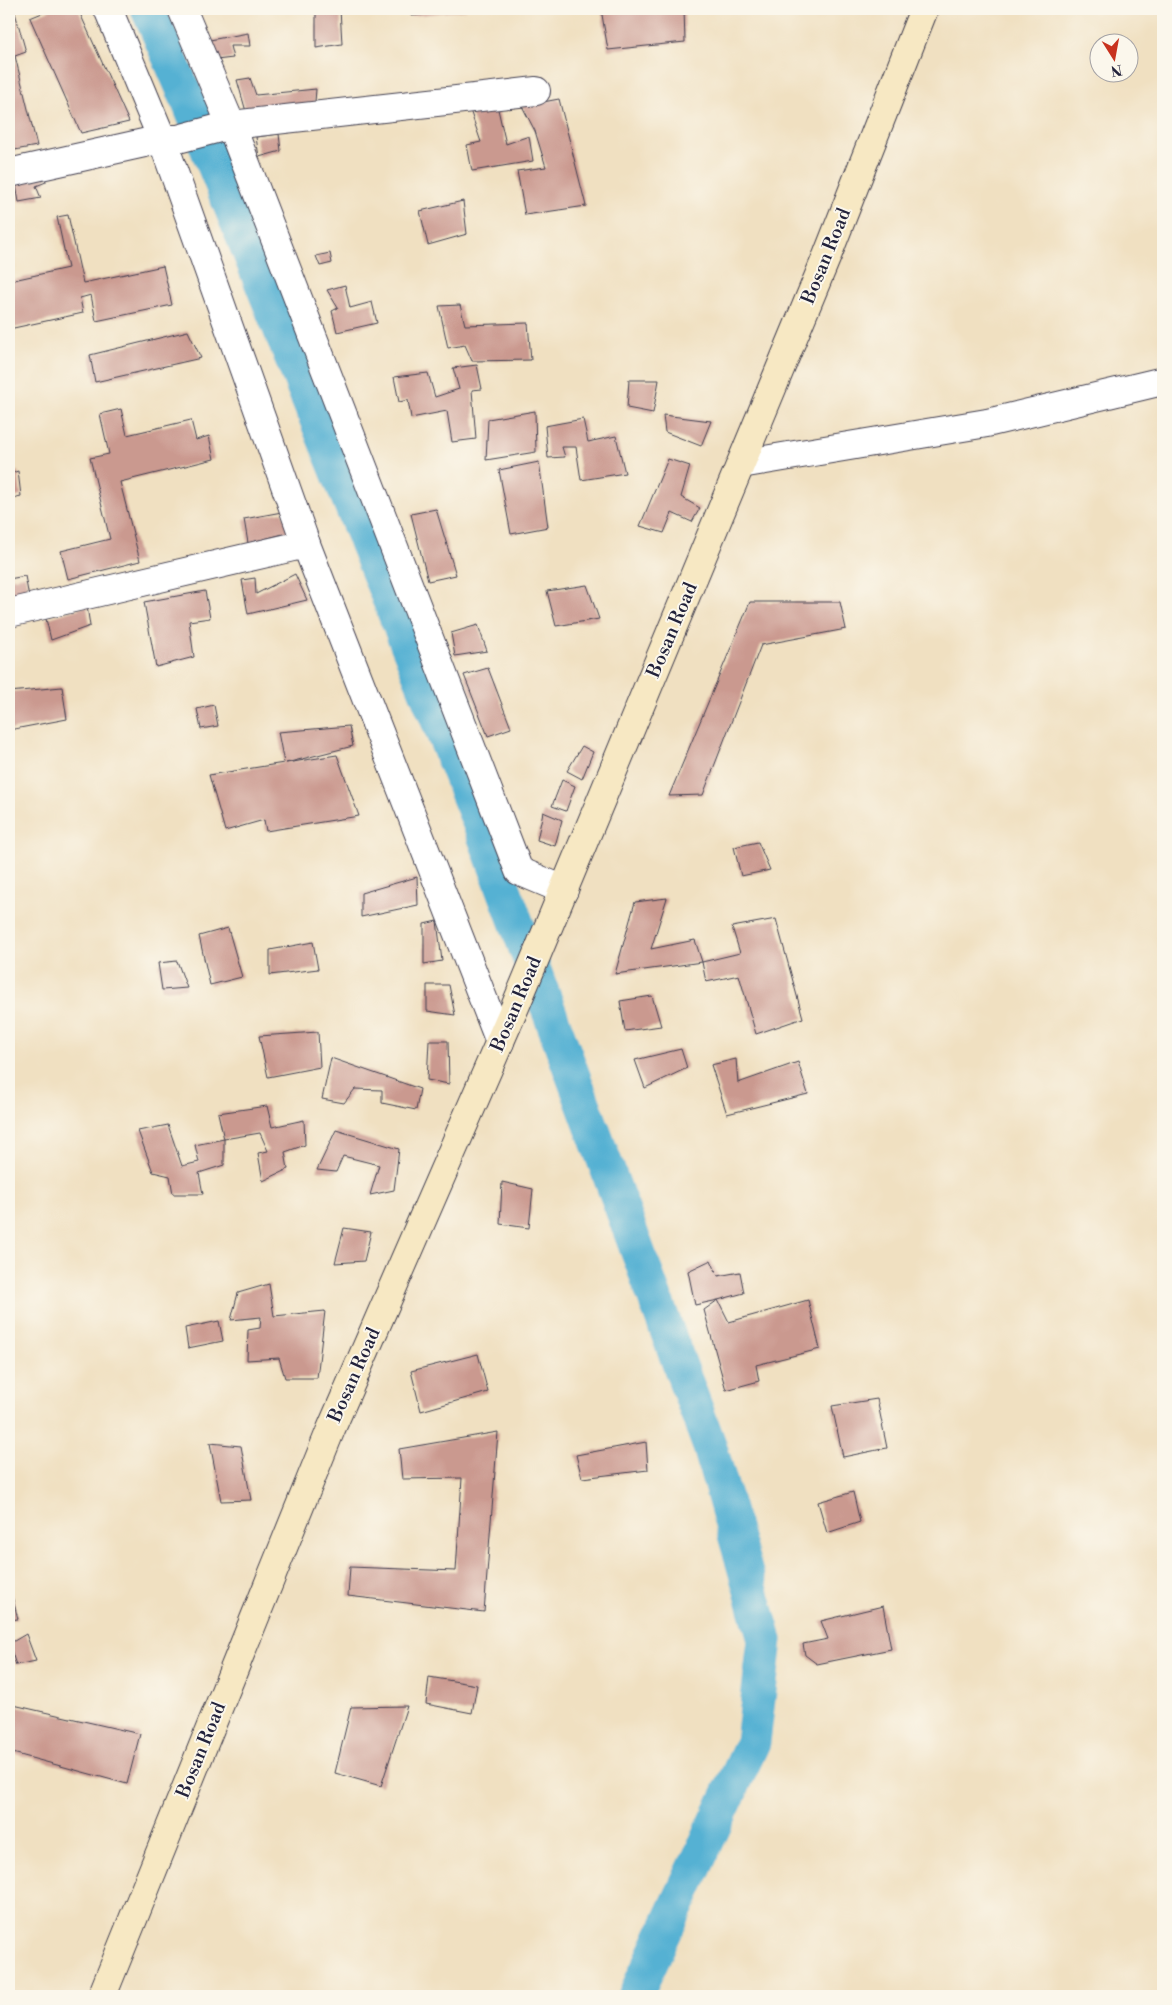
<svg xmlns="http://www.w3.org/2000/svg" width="1172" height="2005" viewBox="0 0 1172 2005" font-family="'Libre Bodoni',serif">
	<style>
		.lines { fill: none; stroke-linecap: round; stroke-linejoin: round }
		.canal { stroke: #54b1d3; stroke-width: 35 }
		.building { fill: #ca998f }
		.minor-casing { stroke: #413e4f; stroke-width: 30 }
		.secondary-casing { stroke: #413e4f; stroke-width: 30 }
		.minor { stroke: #fff; stroke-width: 28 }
		.secondary { stroke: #f7e8c3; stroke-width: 28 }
		.labels { text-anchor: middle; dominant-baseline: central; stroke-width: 4; stroke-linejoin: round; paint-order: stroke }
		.street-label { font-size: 19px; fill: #22223b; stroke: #fbf7ec }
	</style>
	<rect width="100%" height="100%" fill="#fbf7ec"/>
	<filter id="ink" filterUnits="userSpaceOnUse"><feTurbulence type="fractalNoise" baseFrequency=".02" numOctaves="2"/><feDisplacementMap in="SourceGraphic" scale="10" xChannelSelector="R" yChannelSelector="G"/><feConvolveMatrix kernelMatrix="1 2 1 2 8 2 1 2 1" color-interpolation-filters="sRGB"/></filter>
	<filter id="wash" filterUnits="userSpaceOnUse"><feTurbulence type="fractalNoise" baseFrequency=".0096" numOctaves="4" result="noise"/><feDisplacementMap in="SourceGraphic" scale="20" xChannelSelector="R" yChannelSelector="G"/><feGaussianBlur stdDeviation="1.12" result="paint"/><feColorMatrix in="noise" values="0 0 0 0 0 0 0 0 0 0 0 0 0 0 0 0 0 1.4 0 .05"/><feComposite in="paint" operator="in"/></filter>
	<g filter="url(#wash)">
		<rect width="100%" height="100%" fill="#f0e0c1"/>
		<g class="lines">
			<!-- canal -->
			<path class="canal" d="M 148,9 L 187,98 L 481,827 L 710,1447 L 765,1640 L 753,1742 L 635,1996"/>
		</g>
		<g id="blocks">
			<!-- building -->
			<g class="building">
				<path d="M 9,9 L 14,9 L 26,52 L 15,56 L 37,146 L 9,151 Z"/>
				<path d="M 52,9 L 78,9 L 129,122 L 81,133 L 30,18 Z"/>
				<path d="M 316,9 L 340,9 L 342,44 L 316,48 Z"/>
				<path d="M 409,9 L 466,9 L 466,10 L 411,16 Z"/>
				<path d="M 601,9 L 684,9 L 685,42 L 608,50 Z"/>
				<path d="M 248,33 L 250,46 L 230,46 L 233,58 L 216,60 L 210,40 Z"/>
				<path d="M 250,78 L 256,95 L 316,89 L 314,115 L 247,115 L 237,80 Z"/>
				<path d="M 559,99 L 586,206 L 525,215 L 517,171 L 546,167 L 535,131 L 522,106 Z"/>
				<path d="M 497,105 L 506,144 L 529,136 L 533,161 L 472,171 L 467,145 L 481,142 L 470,110 Z"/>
				<path d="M 279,134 L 281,151 L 259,157 L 256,137 Z"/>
				<path d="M 45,176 L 46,182 L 36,186 L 41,198 L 19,202 L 16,185 Z"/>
				<path d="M 463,201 L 467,234 L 428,245 L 420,211 Z"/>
				<path d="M 68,215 L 83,283 L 163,266 L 172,305 L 96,321 L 91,295 L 80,298 L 83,313 L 9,329 L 9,281 L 68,268 L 57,217 Z"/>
				<path d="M 330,253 L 332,263 L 320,266 L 316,256 Z"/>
				<path d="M 345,285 L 350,308 L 372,302 L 377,323 L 337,332 L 332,311 L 338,308 L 327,290 Z"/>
				<path d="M 460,305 L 465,325 L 528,323 L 531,360 L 472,361 L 465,345 L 448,348 L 439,306 Z"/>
				<path d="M 188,331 L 201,358 L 95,382 L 90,355 Z"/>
				<path d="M 477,365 L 482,389 L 472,390 L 476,439 L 452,442 L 447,411 L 411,418 L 408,400 L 399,402 L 394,377 L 428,373 L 435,397 L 459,389 L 453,368 Z"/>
				<path d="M 629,380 L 659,380 L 653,413 L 627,408 Z"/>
				<path d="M 121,409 L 127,435 L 191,420 L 196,440 L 209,436 L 214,459 L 120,482 L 140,561 L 68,579 L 61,551 L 110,539 L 90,458 L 109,454 L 100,414 Z"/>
				<path d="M 535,411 L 536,452 L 486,460 L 488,419 Z"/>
				<path d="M 663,415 L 711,421 L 701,446 L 665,432 Z"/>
				<path d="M 583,419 L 588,442 L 616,436 L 625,473 L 581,480 L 576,447 L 562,447 L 565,457 L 548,458 L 545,426 Z"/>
				<path d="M 668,459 L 690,466 L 681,497 L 700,508 L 692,522 L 672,513 L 664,533 L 640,526 Z"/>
				<path d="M 539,462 L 548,527 L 511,534 L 499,470 Z"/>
				<path d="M 18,471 L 21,496 L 9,499 L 9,474 Z"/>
				<path d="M 436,509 L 456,575 L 428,581 L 411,514 Z"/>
				<path d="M 282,512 L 291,532 L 248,543 L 244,519 Z"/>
				<path d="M 295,574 L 307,600 L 248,614 L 242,580 L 255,578 L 256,594 Z"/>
				<path d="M 25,576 L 29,597 L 9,601 L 9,579 Z"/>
				<path d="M 587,585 L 599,619 L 556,626 L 547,591 Z"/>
				<path d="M 205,591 L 210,618 L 189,621 L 194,657 L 156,667 L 144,602 Z"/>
				<path d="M 750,602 L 840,602 L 846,629 L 761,645 L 703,795 L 669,796 Z"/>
				<path d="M 87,606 L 90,626 L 51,640 L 46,619 Z"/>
				<path d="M 478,625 L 487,651 L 455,656 L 451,633 Z"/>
				<path d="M 488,668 L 511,728 L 488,736 L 464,675 Z"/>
				<path d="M 62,687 L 67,719 L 9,730 L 9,692 Z"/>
				<path d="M 214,705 L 218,726 L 201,729 L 197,709 Z"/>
				<path d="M 349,726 L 353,746 L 286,763 L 337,755 L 359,816 L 266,831 L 264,820 L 225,831 L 209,775 L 284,763 L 278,732 Z"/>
				<path d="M 582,746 L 593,752 L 582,779 L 567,771 Z"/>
				<path d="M 562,780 L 575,786 L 566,811 L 552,806 Z"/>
				<path d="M 543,812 L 562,820 L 555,846 L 537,840 Z"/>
				<path d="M 758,842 L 770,870 L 741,876 L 734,847 Z"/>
				<path d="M 417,877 L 418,905 L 361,917 L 361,893 Z"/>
				<path d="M 667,898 L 651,949 L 695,940 L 702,962 L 615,974 L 635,902 Z"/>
				<path d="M 776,919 L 803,1018 L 756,1034 L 739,975 L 706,982 L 702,962 L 740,953 L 732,927 Z"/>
				<path d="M 437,921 L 442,961 L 424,964 L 424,924 Z"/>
				<path d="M 228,928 L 242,977 L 210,985 L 199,936 Z"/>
				<path d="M 313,942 L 318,969 L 270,975 L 270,950 Z"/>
				<path d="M 177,961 L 187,988 L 162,990 L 158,963 Z"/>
				<path d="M 427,985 L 449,985 L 455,1015 L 427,1011 Z"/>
				<path d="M 652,996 L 661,1026 L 625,1031 L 620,1001 Z"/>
				<path d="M 318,1032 L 320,1067 L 268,1077 L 259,1036 Z"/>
				<path d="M 429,1041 L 448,1041 L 449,1084 L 427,1080 Z"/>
				<path d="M 681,1049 L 687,1068 L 645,1088 L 635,1060 Z"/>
				<path d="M 331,1058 L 420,1089 L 416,1110 L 382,1103 L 382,1090 L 355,1089 L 344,1103 L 322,1099 Z"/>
				<path d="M 736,1059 L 738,1083 L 798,1062 L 808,1094 L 727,1114 L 711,1065 Z"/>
				<path d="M 267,1106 L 272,1127 L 304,1120 L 305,1145 L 285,1152 L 288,1169 L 263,1181 L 258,1153 L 268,1151 L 260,1133 L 224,1139 L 218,1113 Z"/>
				<path d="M 168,1125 L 182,1166 L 199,1162 L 195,1145 L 224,1139 L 224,1165 L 199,1173 L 203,1194 L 173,1194 L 170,1176 L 153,1172 L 138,1131 Z"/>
				<path d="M 336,1130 L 399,1149 L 394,1190 L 370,1195 L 379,1165 L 343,1156 L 336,1172 L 317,1170 Z"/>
				<path d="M 502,1182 L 533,1189 L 529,1228 L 500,1224 Z"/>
				<path d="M 344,1228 L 371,1232 L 364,1261 L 335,1263 Z"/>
				<path d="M 711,1260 L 718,1276 L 740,1272 L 744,1293 L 718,1300 L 729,1322 L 808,1300 L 820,1349 L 756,1365 L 759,1381 L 726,1390 L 704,1310 L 718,1300 L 695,1305 L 688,1271 Z"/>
				<path d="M 269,1284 L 274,1316 L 325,1311 L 317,1378 L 285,1378 L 279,1358 L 247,1360 L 248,1330 L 260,1328 L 261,1317 L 231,1320 L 238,1293 Z"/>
				<path d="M 219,1321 L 223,1341 L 188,1348 L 185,1328 Z"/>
				<path d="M 478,1354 L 488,1392 L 421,1411 L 411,1371 Z"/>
				<path d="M 877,1399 L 887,1448 L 843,1457 L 832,1406 Z"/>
				<path d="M 498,1432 L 484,1612 L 348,1596 L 350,1567 L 456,1571 L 462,1478 L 402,1479 L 399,1449 Z"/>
				<path d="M 646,1442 L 648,1470 L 582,1478 L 576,1455 Z"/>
				<path d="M 210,1443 L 241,1446 L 251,1500 L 221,1501 Z"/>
				<path d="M 853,1492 L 860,1522 L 827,1533 L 818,1502 Z"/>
				<path d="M 11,1592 L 18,1619 L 9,1620 L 9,1593 Z"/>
				<path d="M 883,1606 L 891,1649 L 817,1664 L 805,1655 L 803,1644 L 828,1639 L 821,1621 Z"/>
				<path d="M 26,1634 L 36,1661 L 16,1665 L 9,1644 Z"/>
				<path d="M 429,1677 L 477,1685 L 472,1713 L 426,1704 Z"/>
				<path d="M 9,1704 L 140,1734 L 127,1784 L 9,1752 Z"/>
				<path d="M 407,1706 L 381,1786 L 335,1773 L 351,1707 Z"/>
			</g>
		</g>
	</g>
	<g filter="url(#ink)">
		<use href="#blocks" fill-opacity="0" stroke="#413e4f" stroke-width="1"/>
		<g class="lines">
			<!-- minor casing -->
			<g class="minor-casing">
				<g id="minor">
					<path d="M 108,9 L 162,139 L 306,544 L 500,1042"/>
					<path d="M 182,9 L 231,125 L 519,871 L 564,890"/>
					<path d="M 9,173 L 162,139 L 178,139 L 231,125 L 536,91"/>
					<path d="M 741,464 L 987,423 L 1163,381"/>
					<path d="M 9,613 L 306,544"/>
				</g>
			</g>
			<!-- secondary casing -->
			<g class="secondary-casing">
				<path id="secondary" d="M 102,1996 L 331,1429 L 515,1007 L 827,256 L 924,9"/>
			</g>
			<!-- minor -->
			<use href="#minor" class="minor"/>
			<!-- secondary -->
			<use href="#secondary" class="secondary"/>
		</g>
	</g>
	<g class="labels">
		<!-- street labels -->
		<g class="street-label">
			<text transform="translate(826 256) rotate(-68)">Bosan Road</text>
			<text transform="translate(672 630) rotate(-67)">Bosan Road</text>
			<text transform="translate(516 1004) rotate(-67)">Bosan Road</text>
			<text transform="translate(354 1375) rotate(-66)">Bosan Road</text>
			<text transform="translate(201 1750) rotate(-68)">Bosan Road</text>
		</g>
	</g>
	<!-- margin -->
	<rect width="1172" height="2005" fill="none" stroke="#fbf7ec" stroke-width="30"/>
	<!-- north arrow -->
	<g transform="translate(1114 58) rotate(169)"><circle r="24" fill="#fbf7ec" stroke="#a4a2a5"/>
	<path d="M0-4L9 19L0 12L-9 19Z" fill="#c8321e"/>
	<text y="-8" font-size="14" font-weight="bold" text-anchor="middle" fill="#22223b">N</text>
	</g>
</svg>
